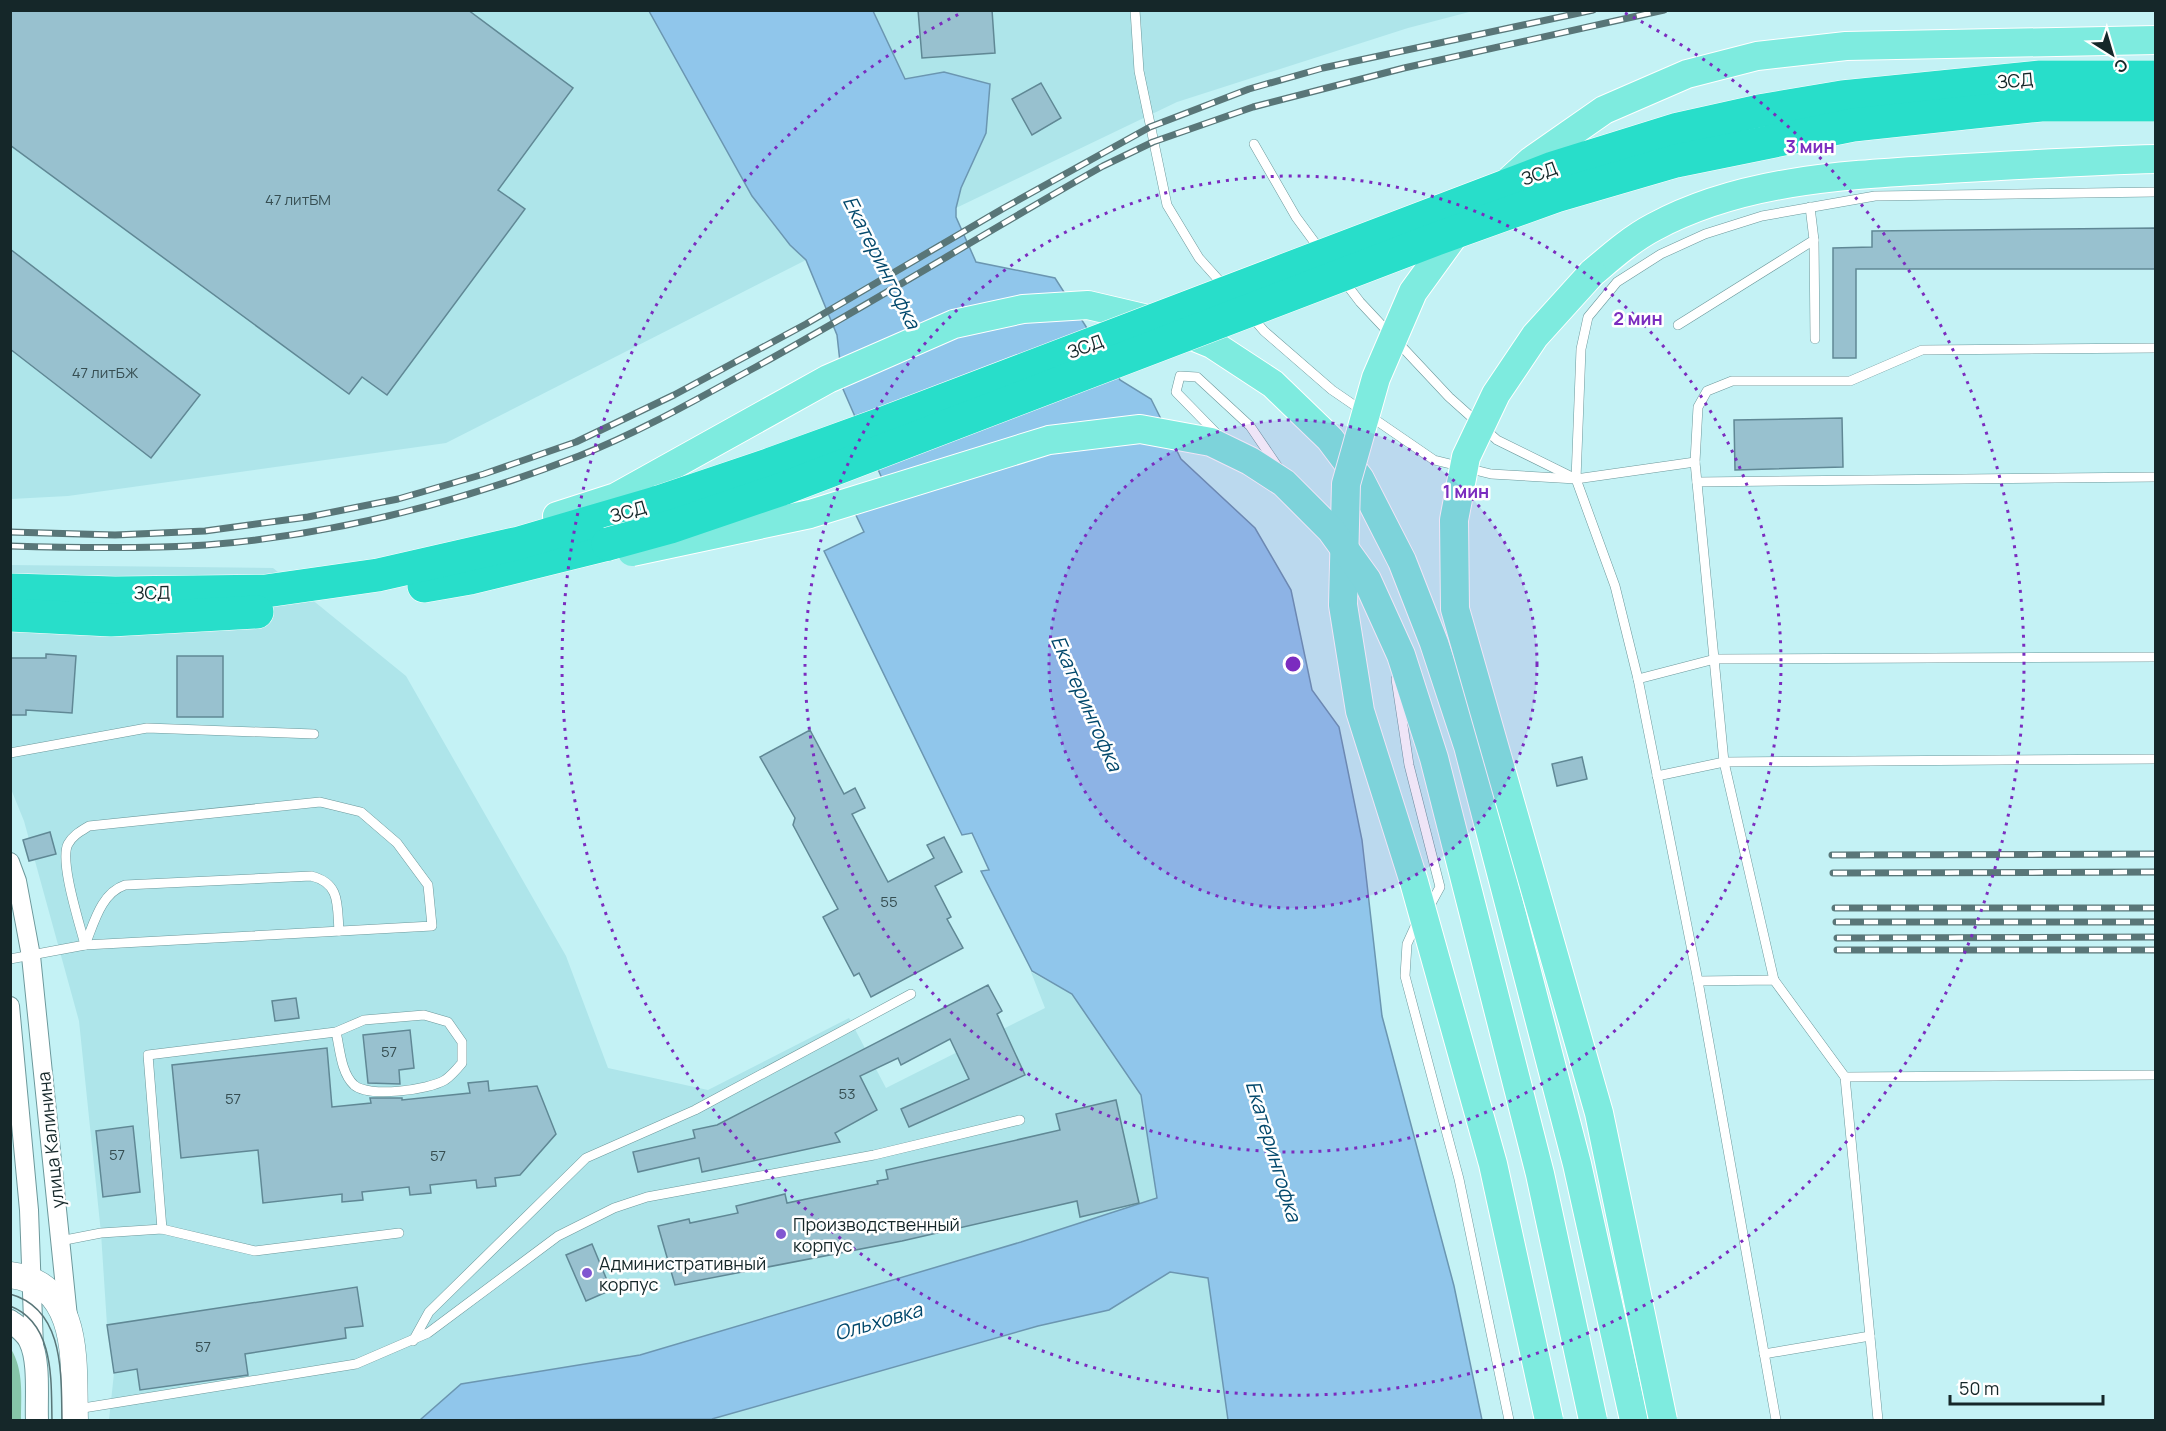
<svg xmlns="http://www.w3.org/2000/svg" width="2166" height="1431" viewBox="0 0 2166 1431" font-family="Manrope,sans-serif">
	<style>
		.built { fill: #aee5ea }
		.green { fill: #86c4a8 }
		.water { fill: #90c6eb; stroke: #6b96b1; stroke-width: 1.5 }
		.building { fill: #98c1cf; stroke: #608895; stroke-width: 1.5 }
		.lines { fill: none; stroke-linecap: round; stroke-linejoin: round }
		.service-casing { stroke: #6c989b; stroke-width: 10 }
		.minor-casing { stroke: #6c989b; stroke-width: 20 }
		.tertiary-casing { stroke: #6c989b; stroke-width: 24 }
		.secondary-casing { stroke: #6c989b; stroke-width: 27 }
		.primary-casing { stroke: #fff; stroke-width: 30 }
		.motorway-casing { stroke: #fff; stroke-width: 34 }
		.service { stroke: #fff; stroke-width: 9 }
		.minor { stroke: #fff; stroke-width: 18 }
		.tertiary { stroke: #fff; stroke-width: 22 }
		.secondary { stroke: #fff; stroke-width: 26 }
		.primary { stroke: #7eebdf; stroke-width: 28 }
		.motorway { stroke: #28deca; stroke-width: 33 }
		.tram { stroke: #597678; stroke-width: 1.5 }
		.rail-casing { stroke: #597678; stroke-width: 7 }
		.rail { stroke: #fff; stroke-width: 4.5; stroke-dasharray: 14; stroke-linecap: butt }
		.primary-bridge-casing { stroke: #fff; stroke-width: 30; stroke-linecap: butt }
		.motorway-bridge-casing { stroke: #fff; stroke-width: 34; stroke-linecap: butt }
		.primary-bridge { stroke: #7eebdf; stroke-width: 28 }
		.motorway-bridge { stroke: #28deca; stroke-width: 33 }
		.ring { fill: none; stroke: #7b2cbf; stroke-width: 3; stroke-dasharray: 3 6 }
		.poi-dot { fill: #8057d1; stroke: #fff; stroke-width: 2 }
		.labels { text-anchor: middle; dominant-baseline: central; stroke-width: 5; stroke-linejoin: round; paint-order: stroke }
		.number-label { font-size: 15px; fill: #364e52 }
		.street-label { font-size: 18px; fill: #152729; stroke: #fff }
		.poi-label { font-size: 18px; fill: #152729; stroke: #fff; text-anchor: start }
		.water-label { font-size: 20px; font-style: italic; fill: #02486c; stroke: #fff }
		.centre { fill: #7b2cbf; stroke: #fff; stroke-width: 3 }
		.ring-label { font-size: 18px; text-anchor: middle; font-weight: bold; fill: #7b2cbf; stroke: #fff; stroke-width: 5; stroke-linejoin: round; paint-order: stroke }
	</style>
	<rect width="100%" height="100%" fill="#c4f2f5"/>
	<!-- built -->
	<g class="built">
		<path d="M 11,11 L 649,11 L 752,195 L 790,245 L 806,260 L 446,443 L 68,496 L 11,499 Z"/>
		<path d="M 873,11 L 1473,11 L 1408,28 L 1177,102 L 956,208 L 961,188 L 986,133 L 944,72 L 905,79 Z"/>
		<path d="M 10,565 L 273,568 L 406,676 L 566,956 L 608,1068 L 708,1090 L 849,1018 L 886,1088 L 1045,1008 L 1031,972 L 1072,994 L 1141,1095 L 1157,1198 L 1021,1242 L 640,1355 L 461,1384 L 420,1420 L 109,1420 L 114,1373 L 107,1325 L 101,1233 L 79,1021 L 24,821 L 11,789 Z"/>
		<path d="M 1170,1272 L 1208,1278 L 1228,1420 L 672,1420 L 712,1419 L 1038,1326 L 1109,1310 Z"/>
	</g>
	<!-- green -->
	<path class="green" d="M 11,1349 C 24,1370 21,1397 21,1420 L 11,1420 Z"/>
	<!-- water -->
	<path class="water" d="M 649,11 L 873,11 L 905,79 L 944,72 L 990,84 L 986,133 L 961,188 L 956,208 L 956,217 L 976,262 L 1055,278 L 1120,380 L 1151,399 L 1181,459 L 1255,528 L 1291,590 L 1312,690 L 1339,727 L 1362,840 L 1382,1016 L 1454,1286 L 1482,1420 L 1228,1420 L 1208,1278 L 1170,1272 L 1109,1310 L 1038,1326 L 712,1419 L 420,1420 L 461,1384 L 640,1355 L 1021,1242 L 1157,1198 L 1141,1095 L 1072,994 L 1032,971 L 981,871 L 989,870 L 972,833 L 962,835 L 824,551 L 864,532 L 853,509 L 884,483 L 843,389 L 837,335 L 806,260 L 790,245 L 752,196 Z"/>
	<!-- building -->
	<g class="building">
		<path d="M 10,10 L 468,10 L 573,88 L 498,190 L 525,209 L 387,395 L 362,377 L 349,394 L 10,145 Z"/>
		<path d="M 918,10 L 992,10 L 995,53 L 922,58 Z"/>
		<path d="M 1041,83 L 1061,118 L 1032,135 L 1012,99 Z"/>
		<path d="M 2156,228 L 2156,269 L 1856,269 L 1856,358 L 1833,358 L 1833,248 L 1872,247 L 1872,231 Z"/>
		<path d="M 10,249 L 200,395 L 151,458 L 10,349 Z"/>
		<path d="M 1842,418 L 1843,467 L 1735,470 L 1734,420 Z"/>
		<path d="M 46,654 L 76,656 L 72,713 L 26,710 L 26,715 L 10,715 L 10,658 L 46,658 Z"/>
		<rect x="177" y="656" width="46" height="61"/>
		<path d="M 810,730 L 844,794 L 855,788 L 865,808 L 852,814 L 888,882 L 934,858 L 927,845 L 944,837 L 962,872 L 935,886 L 951,917 L 947,919 L 963,948 L 871,997 L 859,973 L 854,976 L 823,917 L 838,909 L 793,825 L 795,818 L 760,757 Z"/>
		<path d="M 1582,757 L 1587,779 L 1557,786 L 1552,764 Z"/>
		<path d="M 50,832 L 56,854 L 29,861 L 23,840 Z"/>
		<path d="M 988,985 L 1002,1011 L 997,1014 L 1025,1075 L 909,1127 L 901,1109 L 969,1079 L 950,1039 L 901,1065 L 898,1058 L 860,1076 L 877,1110 L 835,1133 L 840,1142 L 702,1172 L 699,1158 L 638,1172 L 633,1152 L 695,1138 L 693,1130 L 717,1125 Z"/>
		<path d="M 296,998 L 299,1018 L 275,1021 L 272,1001 Z"/>
		<path d="M 410,1030 L 414,1068 L 399,1070 L 400,1084 L 368,1083 L 363,1035 Z"/>
		<path d="M 327,1048 L 332,1107 L 371,1103 L 370,1098 L 402,1098 L 402,1100 L 470,1093 L 468,1083 L 488,1081 L 489,1091 L 537,1086 L 556,1134 L 520,1175 L 495,1178 L 496,1186 L 477,1188 L 476,1180 L 430,1185 L 431,1193 L 410,1195 L 409,1187 L 362,1192 L 363,1200 L 342,1202 L 342,1194 L 263,1203 L 258,1150 L 181,1158 L 172,1065 Z"/>
		<path d="M 1116,1100 L 1139,1203 L 1080,1217 L 1077,1201 L 902,1241 L 675,1285 L 658,1226 L 689,1219 L 690,1223 L 738,1213 L 736,1206 L 785,1194 L 787,1203 L 878,1184 L 877,1181 L 888,1179 L 886,1170 L 1060,1130 L 1056,1114 Z"/>
		<path d="M 133,1126 L 140,1192 L 103,1197 L 96,1131 Z"/>
		<path d="M 592,1244 L 611,1290 L 586,1301 L 566,1255 Z"/>
		<path d="M 357,1287 L 363,1326 L 345,1328 L 346,1338 L 245,1354 L 248,1375 L 140,1390 L 137,1369 L 114,1373 L 107,1325 Z"/>
	</g>
	<g class="lines">
		<!-- service casing -->
		<g class="service-casing">
			<g id="service">
				<path d="M 1135,10 L 1139,71 L 1167,205 L 1199,258 L 1225,287"/>
				<path d="M 1254,144 L 1296,217 L 1321,251"/>
				<path d="M 1814,240 L 1815,339"/>
				<path d="M 1344,281 L 1360,302 L 1449,397 L 1497,440 L 1572,477"/>
				<path d="M 1252,317 L 1264,331 L 1332,390 L 1434,460 L 1491,474 L 1576,479 L 1695,462"/>
				<path d="M 1678,325 L 1814,240 L 1810,207"/>
				<path d="M 1219,436 L 1176,392 L 1180,376 L 1197,377 L 1250,426 L 1278,467"/>
				<path d="M 1697,482 L 2156,477"/>
				<path d="M 1396,679 L 1409,765 L 1440,887 L 1428,909"/>
				<path d="M 1638,679 L 1715,659 L 2156,657"/>
				<path d="M 10,753 L 147,728 L 314,734"/>
				<path d="M 1657,776 L 1724,762 L 2156,759"/>
				<path d="M 1417,922 L 1407,944 L 1405,976 L 1459,1179 L 1509,1420"/>
				<path d="M 85,945 C 94,923 101,893 125,885 L 311,876 C 341,883 337,906 339,931"/>
				<path d="M 10,959 L 85,945 L 432,926 L 428,885 L 397,843 L 361,812 L 320,802 L 89,826 C 81,831 73,835 68,844 C 59,861 80,925 85,945"/>
				<path d="M 1774,980 L 1724,762 L 1695,462 L 1698,407 L 1707,391 L 1732,381 L 1850,381 L 1922,350 L 2156,348"/>
				<path d="M 1698,981 L 1774,980 L 1845,1077"/>
				<path d="M 162,1229 L 148,1055 L 336,1032 L 364,1020 L 424,1015 L 448,1022 L 462,1042 L 462,1063 C 457,1069 451,1076 445,1080 C 428,1090 369,1098 354,1085 C 341,1073 340,1049 336,1032"/>
				<path d="M 60,1241 L 101,1233 L 162,1229 L 255,1251 L 399,1233"/>
				<path d="M 413,1341 L 429,1312 L 586,1158 L 695,1110 L 911,994"/>
				<path d="M 1764,1354 L 1870,1336"/>
				<path d="M 77,1409 L 356,1364 L 428,1333 L 558,1236 L 614,1208 L 647,1197 L 874,1155 L 1020,1120"/>
				<path d="M 1776,1420 L 1698,981 L 1638,679 L 1615,586 L 1576,479 L 1581,349 L 1588,317 L 1617,282 L 1661,254 L 1705,234 L 1762,216 L 1875,196 L 2156,192"/>
				<path d="M 1878,1420 L 1845,1077 L 2156,1075"/>
			</g>
		</g>
		<!-- minor casing -->
		<g class="minor-casing">
			<g id="minor">
				<path d="M 10,862 L 17,881 L 31,956 L 68,1317"/>
				<path d="M 10,1006 L 29,1210 L 34,1348"/>
			</g>
		</g>
		<!-- tertiary casing -->
		<g class="tertiary-casing">
			<path id="tertiary" d="M 10,1321 C 18,1327 26,1332 30,1341 C 40,1361 36,1398 37,1420"/>
		</g>
		<!-- secondary casing -->
		<g class="secondary-casing">
			<path id="secondary" d="M 10,1275 C 83,1284 73,1366 75,1420"/>
		</g>
		<!-- primary casing -->
		<g class="primary-casing">
			<g id="primary">
				<path d="M 1592,273 C 1611,257 1631,239 1654,227 C 1743,179 1848,175 1946,169 C 2016,165 2086,161 2156,159"/>
				<path d="M 557,516 L 616,497 L 828,379 L 954,324 L 1023,309 L 1088,305 L 1156,321 L 1212,344 L 1273,384 L 1330,439 L 1360,479 L 1402,561 L 1434,643 L 1468,746 L 1577,1164 L 1634,1420"/>
			</g>
		</g>
		<!-- motorway casing -->
		<g class="motorway-casing">
			<g id="motorway">
				<path d="M 424,586 L 470,578 L 608,544"/>
				<path d="M 10,590 L 115,593 L 266,591 L 378,575 L 519,543 L 659,502"/>
				<path d="M 10,615 L 111,620 L 257,612"/>
			</g>
		</g>
		<!-- service -->
		<use href="#service" class="service"/>
		<!-- minor -->
		<use href="#minor" class="minor"/>
		<!-- tertiary -->
		<use href="#tertiary" class="tertiary"/>
		<!-- secondary -->
		<use href="#secondary" class="secondary"/>
		<!-- primary -->
		<use href="#primary" class="primary"/>
		<!-- motorway -->
		<use href="#motorway" class="motorway"/>
		<!-- tram -->
		<g class="tram">
			<path d="M 10,1294 C 65,1309 61,1375 62,1420"/>
			<path d="M 10,1306 C 55,1323 51,1382 52,1420"/>
		</g>
		<!-- rail casing -->
		<g class="rail-casing">
			<g id="rail">
				<path d="M 10,532 L 115,535 L 205,531 L 308,517 L 398,499 L 484,474 L 576,442 L 674,395 L 806,324 L 1004,208 L 1150,127 L 1249,89 L 1323,68 L 1593,10"/>
				<path d="M 10,546 C 76,548 141,549 206,545 C 333,535 461,502 579,456 C 640,432 697,399 754,368 C 872,303 986,232 1103,166 L 1153,142 L 1253,107 L 1404,68 L 1664,10"/>
				<path d="M 1832,855 L 2156,854"/>
				<path d="M 1833,873 L 2156,872"/>
				<path d="M 1835,908 L 2156,908"/>
				<path d="M 1836,922 L 2156,922"/>
				<path d="M 1837,938 L 2156,937"/>
				<path d="M 1837,950 L 2156,950"/>
			</g>
		</g>
		<!-- rail -->
		<use href="#rail" class="rail"/>
		<!-- primary-bridge casing -->
		<g class="primary-bridge-casing">
			<g id="primary-bridge">
				<path d="M 1510,180 L 1531,161 L 1604,110 L 1687,74 L 1757,56 L 1846,46 L 2156,40"/>
				<path d="M 1463,223 L 1413,292 L 1376,378 L 1346,484 L 1343,605 L 1360,711 L 1414,882 L 1493,1164 L 1549,1420"/>
				<path d="M 1592,273 L 1535,336 L 1496,394 L 1466,457 L 1454,520 L 1455,609 L 1599,1113 L 1663,1420"/>
				<path d="M 632,552 L 810,514 L 1049,440 L 1140,429 L 1211,442 L 1250,461 L 1284,483 L 1331,530 L 1367,580 L 1401,655 L 1434,758 L 1540,1174 L 1593,1420"/>
			</g>
		</g>
		<!-- motorway-bridge casing -->
		<g class="motorway-bridge-casing">
			<g id="motorway-bridge">
				<path d="M 659,502 L 771,464 L 881,424 L 1553,168 L 1678,129 L 1759,111 L 1842,97 L 2040,77 L 2156,77"/>
				<path d="M 608,544 L 670,527 L 785,488 L 1436,239 L 1556,196 L 1676,161 L 1853,125 L 2041,105 L 2156,105"/>
			</g>
		</g>
		<!-- primary-bridge -->
		<use href="#primary-bridge" class="primary-bridge"/>
		<!-- motorway-bridge -->
		<use href="#motorway-bridge" class="motorway-bridge"/>
	</g>
	<!-- distance rings -->
	<circle cx="1293" cy="664" r="244" fill="#7b2cbf" fill-opacity=".12"/>
	<g class="ring">
		<circle cx="1293" cy="664" r="244"/>
		<circle cx="1293" cy="664" r="488"/>
		<path d="M1625 13A731 731 0 1 1 961 13"/>
	</g>
	<!-- markers -->
	<g class="poi-dot">
		<circle cx="781" cy="1234" r="6"/>
		<circle cx="587" cy="1273" r="6"/>
	</g>
	<g class="labels">
		<!-- number labels -->
		<g class="number-label">
			<text x="298" y="199">47 литБМ</text>
			<text x="105" y="372">47 литБЖ</text>
			<text x="889" y="901">55</text>
			<text x="389" y="1051">57</text>
			<text x="847" y="1093">53</text>
			<text x="233" y="1098">57</text>
			<text x="117" y="1154">57</text>
			<text x="438" y="1155">57</text>
			<text x="203" y="1346">57</text>
		</g>
		<!-- street labels -->
		<g class="street-label">
			<text transform="translate(2015 80) rotate(-5)">ЗСД</text>
			<text transform="translate(1539 173) rotate(-20)">ЗСД</text>
			<text transform="translate(1085 346) rotate(-21)">ЗСД</text>
			<text transform="translate(628 511) rotate(-16)">ЗСД</text>
			<text transform="translate(152 592) rotate(-1)">ЗСД</text>
			<text transform="translate(50 1140) rotate(-96)">улица Калинина</text>
		</g>
		<!-- poi labels -->
		<g class="poi-label">
			<text x="793" y="1224">Производственный<tspan x="793" dy="21">корпус</tspan></text>
			<text x="599" y="1263">Административный<tspan x="599" dy="21">корпус</tspan></text>
		</g>
		<!-- water labels -->
		<g class="water-label">
			<text transform="translate(882 262) rotate(63)">Екатерингофка</text>
			<text transform="translate(1087 703) rotate(66)">Екатерингофка</text>
			<text transform="translate(1274 1151) rotate(73)">Екатерингофка</text>
			<text transform="translate(878 1321) rotate(-16)">Ольховка</text>
		</g>
	</g>
	<circle cx="1293" cy="664" r="9" class="centre"/>
	<g class="ring-label">
		<text x="1810" y="153">3 мин</text>
		<text x="1638" y="325">2 мин</text>
		<text x="1466" y="498">1 мин</text>
	</g>
	<!-- border -->
	<rect width="2166" height="1431" fill="none" stroke="#152729" stroke-width="24"/>
	<!-- north arrow -->
	<g transform="translate(2112 54) rotate(143)" stroke="#ffffff" stroke-width="4.5" paint-order="stroke">
	<path d="M0-4.5L10 22L0 15L-10 22Z" fill="#152729"/>
	<text y="-9" font-size="16" font-weight="bold" text-anchor="middle" fill="#152729">С</text>
	</g>
	<!-- scale -->
	<path d="M1950 1395v9h153v-9" fill="none" stroke="#152729" stroke-width="3"/>
	<text x="1959" y="1395" font-size="18" fill="#152729" stroke="#ffffff" stroke-width="4.5" paint-order="stroke">50 m</text>
</svg>
